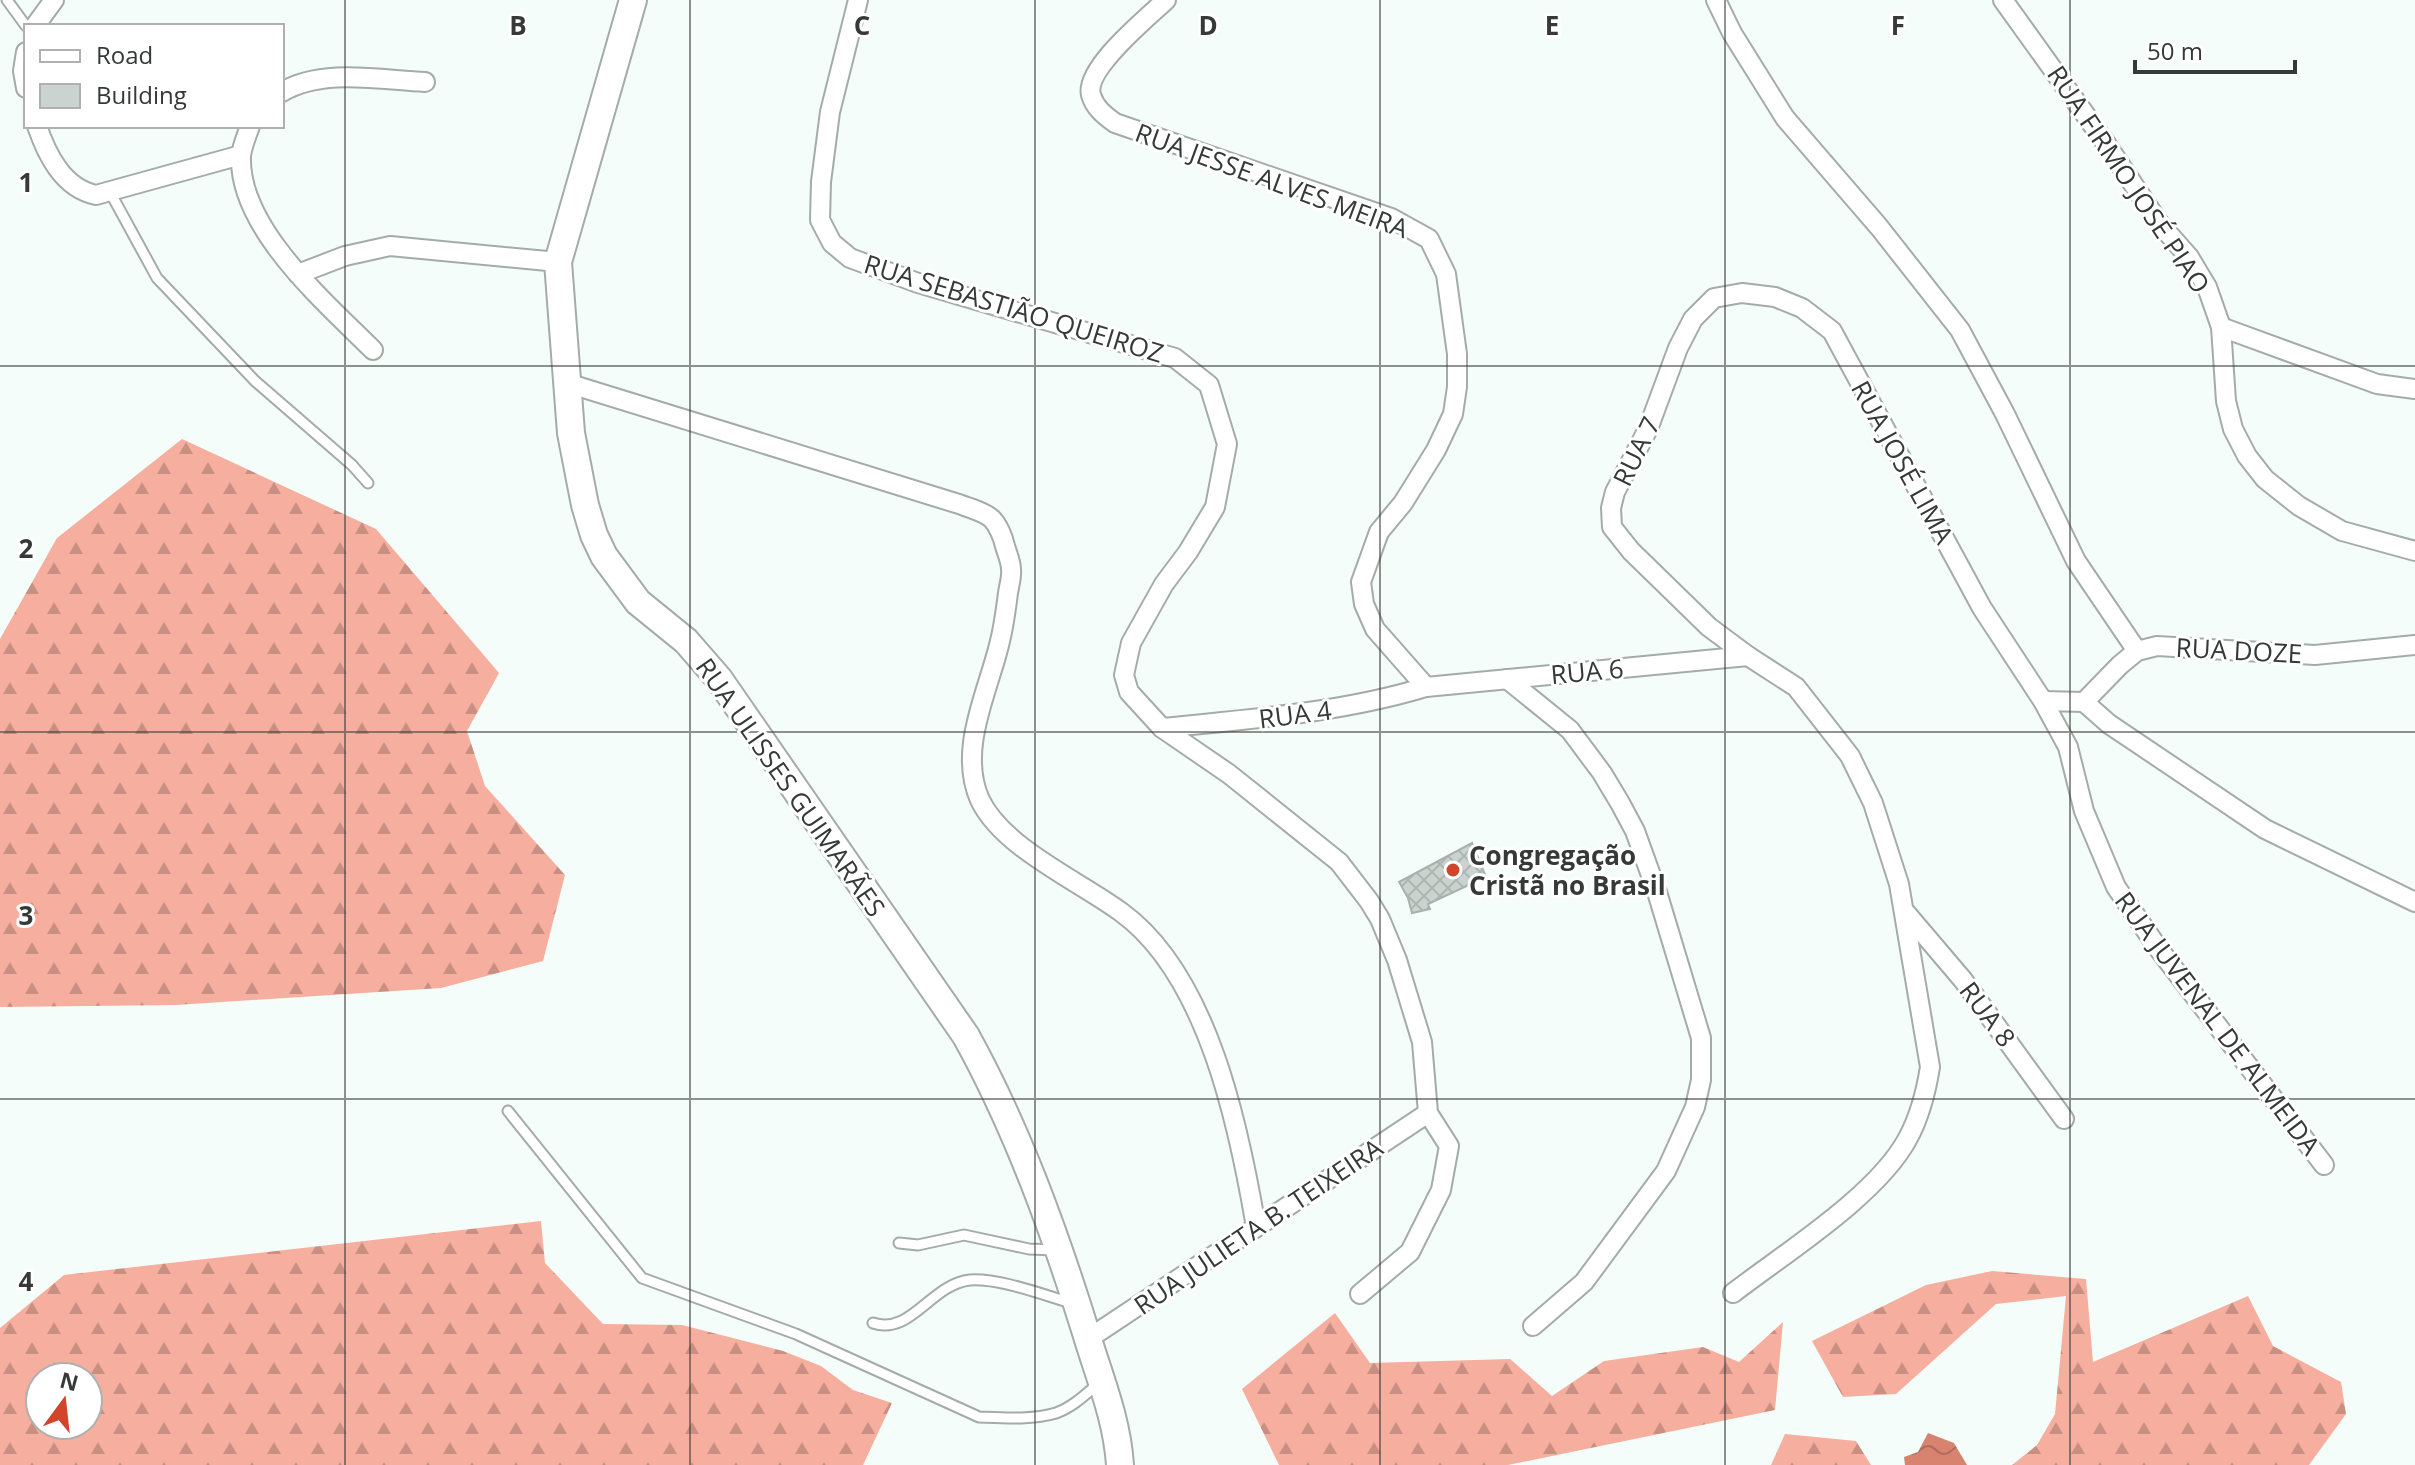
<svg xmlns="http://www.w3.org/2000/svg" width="2415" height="1465" viewBox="0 0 2415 1465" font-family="'Open Sans',sans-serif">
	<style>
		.forest { fill: url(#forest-firs); fill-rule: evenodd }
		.water { fill: url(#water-waves) }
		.building { fill: url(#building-cross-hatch); stroke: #a8b1ad; stroke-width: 2 }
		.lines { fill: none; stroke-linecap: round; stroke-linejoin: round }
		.lane-casing { stroke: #a4aca8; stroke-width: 13 }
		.street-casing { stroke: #a4aca8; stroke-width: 22 }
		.secondary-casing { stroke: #a4aca8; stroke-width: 30 }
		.lane { stroke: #fff; stroke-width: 9 }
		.street { stroke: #fff; stroke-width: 18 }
		.secondary { stroke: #fff; stroke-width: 26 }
		.grid { fill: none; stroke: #363937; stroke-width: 2; stroke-opacity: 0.55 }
		.poi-dot { fill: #d0452b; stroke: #fff; stroke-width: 3 }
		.labels { text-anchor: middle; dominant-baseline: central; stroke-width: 6; stroke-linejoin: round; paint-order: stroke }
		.street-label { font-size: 26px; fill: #363937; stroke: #fff }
		.poi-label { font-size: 26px; font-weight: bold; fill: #363937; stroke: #fff; text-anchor: start }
		.grid-label { font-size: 26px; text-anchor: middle; font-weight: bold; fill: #363937; stroke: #fff; stroke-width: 6; stroke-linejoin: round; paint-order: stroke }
	</style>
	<defs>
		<pattern id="forest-firs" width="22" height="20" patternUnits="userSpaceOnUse" patternTransform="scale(2)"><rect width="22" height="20" fill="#f6ae9e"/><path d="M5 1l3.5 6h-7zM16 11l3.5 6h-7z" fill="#c88f82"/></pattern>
		<pattern id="water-waves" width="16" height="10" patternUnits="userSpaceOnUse" patternTransform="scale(2)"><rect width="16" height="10" fill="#d88270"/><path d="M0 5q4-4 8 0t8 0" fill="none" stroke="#b06b5d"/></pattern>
		<pattern id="building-cross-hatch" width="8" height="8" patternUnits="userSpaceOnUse" patternTransform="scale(2)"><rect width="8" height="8" fill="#cad3cf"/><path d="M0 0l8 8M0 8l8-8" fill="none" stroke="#aeb6b2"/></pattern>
	</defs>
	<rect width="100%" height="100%" fill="#f4fdf9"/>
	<!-- forest -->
	<g class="forest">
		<path d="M 182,439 L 376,529 L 499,673 L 467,731 L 485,786 L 565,875 L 543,961 L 441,988 L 176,1005 L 0,1007 L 0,639 L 57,538 Z"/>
		<path d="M 541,1221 L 545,1263 L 603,1324 L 682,1325 L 783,1351 L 821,1366 L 853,1390 L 892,1403 L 863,1465 L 0,1465 L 0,1328 L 64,1275 ZM 88,1377 L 88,1425 L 40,1425 L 40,1377 Z"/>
		<path d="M 1992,1271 L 2086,1279 L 2093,1362 L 2248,1296 L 2273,1346 L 2341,1382 L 2346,1414 L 2309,1465 L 2012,1465 L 2037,1445 L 2055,1414 L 2066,1296 L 1996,1304 L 1896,1394 L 1843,1397 L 1812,1341 L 1926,1285 Z"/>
		<path d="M 1335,1313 L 1370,1363 L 1510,1359 L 1552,1396 L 1604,1361 L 1703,1347 L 1739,1362 L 1783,1322 L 1775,1410 L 1508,1465 L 1279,1465 L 1242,1389 Z"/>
		<path d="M 1785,1434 L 1856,1441 L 1871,1465 L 1771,1465 Z"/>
	</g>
	<!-- water -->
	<path class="water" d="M 1928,1433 L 1954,1443 L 1967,1465 L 1905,1465 L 1904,1457 L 1918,1452 Z"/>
	<!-- building -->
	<path class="building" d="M 1472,843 L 1486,877 L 1428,904 L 1430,909 L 1412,913 L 1408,898 L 1399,882 Z"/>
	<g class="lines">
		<!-- lane casing -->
		<g class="lane-casing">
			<g id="lane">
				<path d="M 7,0 L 26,26"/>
				<path d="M 110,192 L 157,278 L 255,381 L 352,465 L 368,483"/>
				<path d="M 508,1111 L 642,1278 L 796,1334 L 979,1417 C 1004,1418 1033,1420 1056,1413 C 1073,1407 1086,1394 1099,1383"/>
				<path d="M 899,1243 L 918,1245 L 964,1235 L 1029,1249 L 1056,1250"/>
				<path d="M 873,1323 C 911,1336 931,1284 970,1280 C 1000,1278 1043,1295 1072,1303"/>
			</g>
		</g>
		<!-- street casing -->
		<g class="street-casing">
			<g id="street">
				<path d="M 858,0 L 830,112 L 821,182 L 820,220 L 832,243 L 850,258 L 918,283 L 1175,358 L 1209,385 L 1227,444 L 1215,507 L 1188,552 L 1164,584 L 1131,643 L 1124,675 L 1129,692 L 1162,728 L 1229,774 L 1339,862 L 1369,901 L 1380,919 L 1397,960 L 1422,1042 L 1428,1113 L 1449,1146 L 1441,1190 L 1410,1252 L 1360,1294"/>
				<path d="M 1166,0 C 1147,18 1084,69 1091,95 C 1095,108 1104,115 1115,123 L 1391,218 L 1429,239 L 1446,274 L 1457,354 L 1457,387 L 1453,414 L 1436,450 L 1403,503 L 1379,532 L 1361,582 L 1364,604 L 1375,629 L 1426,687"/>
				<path d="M 1716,0 L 1732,33 L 1785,118 L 1879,227 L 1960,330 L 2005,414 L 2076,561 L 2137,651"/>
				<path d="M 2003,0 L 2107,145 L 2159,223 L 2189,257 L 2207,287 L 2221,327 L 2226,401 L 2233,429 L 2247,456 L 2265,479 L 2299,506 L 2342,531 L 2415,551"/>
				<path d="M 35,26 L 54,0"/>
				<path d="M 26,52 L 23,71 L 26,88"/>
				<path d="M 282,92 C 323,68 380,80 425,82"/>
				<path d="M 37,126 C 47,155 63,188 96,195 L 241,155"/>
				<path d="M 250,126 C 247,135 242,146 241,156 C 238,228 326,303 373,350"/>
				<path d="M 298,274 L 345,256 L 390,246 L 558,262"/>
				<path d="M 2221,327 L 2377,384 L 2415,389"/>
				<path d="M 567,383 L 959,504 C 969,508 985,512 992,519 C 998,525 1003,537 1005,546 C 1007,553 1011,562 1011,569 C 1012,577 1009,586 1008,593 C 1006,609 1004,625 1000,641 C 989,690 957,749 980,800 C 1003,848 1079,881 1121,912 C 1208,975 1239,1127 1256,1227"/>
				<path d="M 1507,679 L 1570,730 L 1602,773 L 1620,803 L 1635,831 L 1657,892 L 1701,1038 L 1701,1080 L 1695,1107 L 1666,1171 L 1584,1282 L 1533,1326"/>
				<path d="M 2043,701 L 2084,702 L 2109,724 L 2265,829 L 2415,902"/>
				<path d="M 2084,702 L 2120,665 L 2137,651 L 2157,646 L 2315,655 L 2415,645"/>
				<path d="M 1162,728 C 1251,719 1340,713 1426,687 L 1748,656"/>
				<path d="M 1906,913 L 1963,980 L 2064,1119"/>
				<path d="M 1733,1293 C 1785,1253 1878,1195 1908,1138 C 1920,1116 1926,1092 1930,1067 L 1899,884 L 1873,803 L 1850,756 L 1796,687 L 1748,656 L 1709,627 L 1631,551 L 1612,527 L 1611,508 L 1615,492 L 1648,429 L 1678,348 L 1693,319 L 1714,298 L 1742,293 L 1775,297 L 1802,308 L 1832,331 L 1982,608 L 2043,701 L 2068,747 L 2084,811 L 2116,887 L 2158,948 L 2324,1165"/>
				<path d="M 1088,1339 L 1428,1113"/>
			</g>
		</g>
		<!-- secondary casing -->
		<g class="secondary-casing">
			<path id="secondary" d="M 633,0 L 558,262 L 571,433 L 585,505 L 594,535 L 604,556 L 638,602 L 686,641 L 719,679 L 966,1036 C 1018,1130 1055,1233 1087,1336 C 1100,1379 1117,1419 1120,1465"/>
		</g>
		<!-- lane -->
		<use href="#lane" class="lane"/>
		<!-- street -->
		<use href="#street" class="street"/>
		<!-- secondary -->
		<use href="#secondary" class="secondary"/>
	</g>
	<!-- grid -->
	<path class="grid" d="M 345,0 L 345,1465M 690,0 L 690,1465M 1035,0 L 1035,1465M 1380,0 L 1380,1465M 1725,0 L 1725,1465M 2070,0 L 2070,1465M 0,366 L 2415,366M 0,732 L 2415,732M 0,1099 L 2415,1099"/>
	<!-- markers -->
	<circle class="poi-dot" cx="1453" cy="870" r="8"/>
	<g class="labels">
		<!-- street labels -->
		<g class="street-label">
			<text transform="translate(2129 179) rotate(56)">RUA FIRMO JOSÉ PIAO</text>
			<text transform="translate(1272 180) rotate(20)">RUA JESSE ALVES MEIRA</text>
			<text transform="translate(1014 308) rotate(17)">RUA SEBASTIÃO QUEIROZ</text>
			<text transform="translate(1636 451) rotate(-64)">RUA 7</text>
			<text transform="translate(1903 462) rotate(61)">RUA JOSÉ LIMA</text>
			<text transform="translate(2239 650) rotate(3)">RUA DOZE</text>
			<text transform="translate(1587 671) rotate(-5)">RUA 6</text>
			<text transform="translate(1295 714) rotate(-7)">RUA 4</text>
			<text transform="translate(791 787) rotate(55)">RUA ULISSES GUIMARÃES</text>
			<text transform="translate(1988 1014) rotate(53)">RUA 8</text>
			<text transform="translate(2218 1023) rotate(53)">RUA JUVENAL DE ALMEIDA</text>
			<text transform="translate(1258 1226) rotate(-34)">RUA JULIETA B. TEIXEIRA</text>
		</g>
		<!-- poi labels -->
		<g class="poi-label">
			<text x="1469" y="855">Congregação<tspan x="1469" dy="30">Cristã no Brasil</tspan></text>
		</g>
	</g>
	<g class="grid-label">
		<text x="518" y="35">B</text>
		<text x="862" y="35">C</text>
		<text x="1208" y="35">D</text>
		<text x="1552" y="35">E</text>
		<text x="1898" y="35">F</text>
		<text x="26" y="192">1</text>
		<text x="26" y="558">2</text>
		<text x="26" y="925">3</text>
		<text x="26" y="1291">4</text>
	</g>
	<!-- legend -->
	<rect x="24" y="24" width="260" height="104" fill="#ffffff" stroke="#afb0af" stroke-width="2"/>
	<rect x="40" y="50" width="40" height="12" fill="#ffffff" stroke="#afb0af" stroke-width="2"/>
	<text x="96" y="64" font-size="24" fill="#363937">Road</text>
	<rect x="40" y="84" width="40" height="24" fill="#cad3cf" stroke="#afb0af" stroke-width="2"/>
	<text x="96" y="104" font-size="24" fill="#363937">Building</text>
	<!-- north arrow -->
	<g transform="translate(64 1401) rotate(15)"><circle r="38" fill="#ffffff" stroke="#afb0af" stroke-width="2"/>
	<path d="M0-6L14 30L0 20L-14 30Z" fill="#d0452b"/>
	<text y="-12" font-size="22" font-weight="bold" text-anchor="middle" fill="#363937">N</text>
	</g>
	<!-- scale -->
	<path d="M2135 60v12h160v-12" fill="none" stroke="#363937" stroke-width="4"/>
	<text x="2147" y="60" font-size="24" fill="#363937" stroke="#ffffff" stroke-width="6" paint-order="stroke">50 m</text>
</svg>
